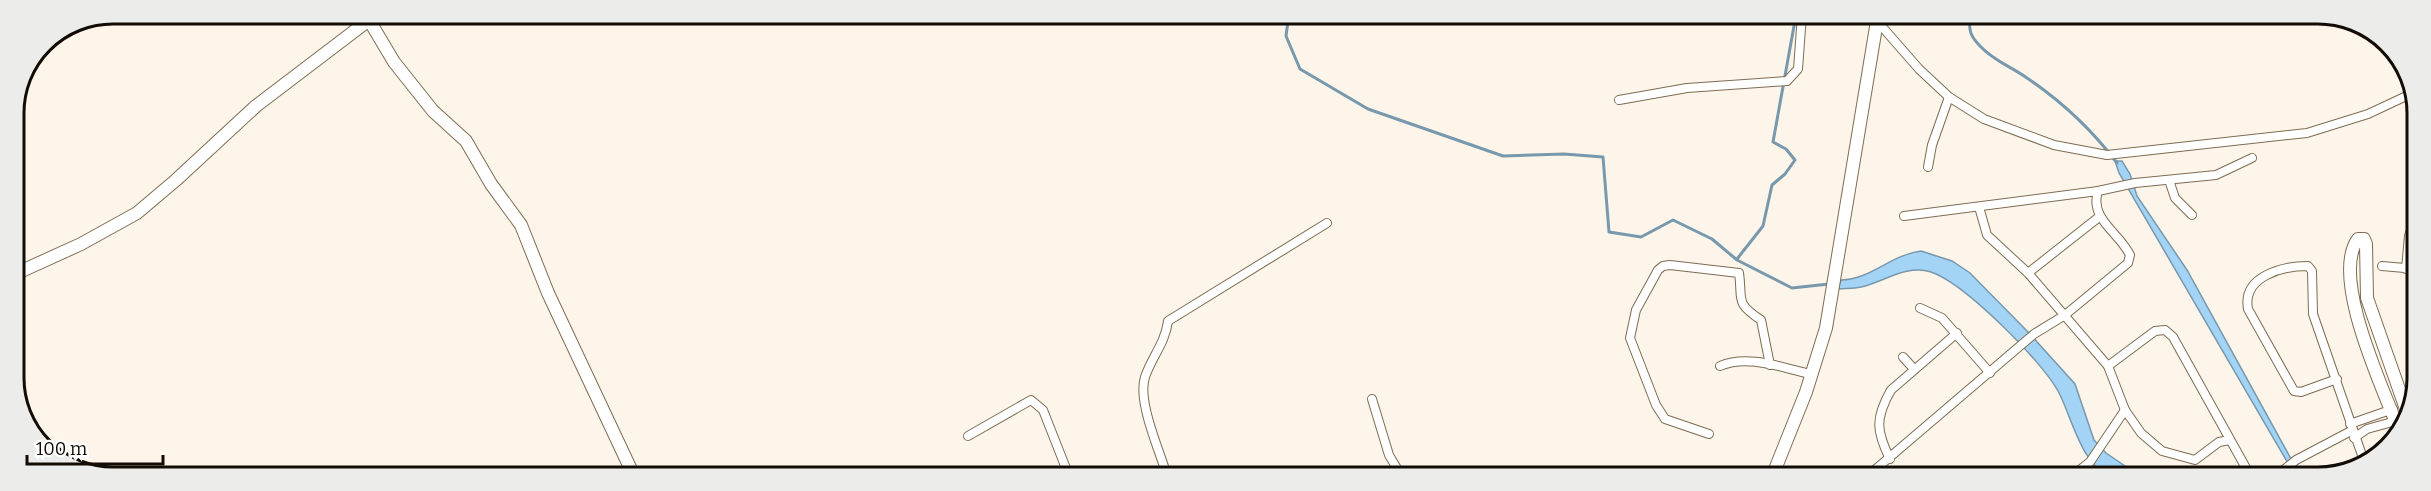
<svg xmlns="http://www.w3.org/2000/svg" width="2431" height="491" viewBox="0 0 2431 491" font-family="Bitter,serif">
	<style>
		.water { fill: #a3d4f5; stroke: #7898ad; stroke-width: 1.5 }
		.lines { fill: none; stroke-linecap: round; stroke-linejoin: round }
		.stream { stroke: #7898ad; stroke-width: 3 }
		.street-casing { stroke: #7e6c52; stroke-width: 10 }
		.secondary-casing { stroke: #7e6c52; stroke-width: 14 }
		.street { stroke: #fff; stroke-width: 8 }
		.secondary { stroke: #fff; stroke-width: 12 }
		.rim { fill: none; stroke: #130c04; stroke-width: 3 }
	</style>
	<rect width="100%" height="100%" fill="#fdf5e9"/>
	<!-- water -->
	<g class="water">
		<path d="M 2115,161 L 2122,161 L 2130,174 L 2137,196 L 2187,270 L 2301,477 L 2296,477 L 2119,173 Z"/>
		<path d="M 1921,251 L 1952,261 L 1970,273 L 2029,333 L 2075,384 L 2094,440 L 2106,453 L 2141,477 C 2132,477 2121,479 2113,477 C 2082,470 2071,414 2058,391 C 2041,360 1964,283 1931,272 C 1906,264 1884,282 1861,287 C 1853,289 1845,288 1838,289 L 1841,280 C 1872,279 1890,255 1921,251 Z"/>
	</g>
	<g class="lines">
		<!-- stream -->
		<g class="stream">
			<path d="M 1289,14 L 1286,36 L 1300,69 L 1368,109 L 1503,156 L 1564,154 L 1603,157 L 1609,232 L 1641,237 L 1673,220 L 1712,239 L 1737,260 L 1792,288 L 1829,284"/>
			<path d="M 1969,15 C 1970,30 1968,34 1981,47 C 1994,61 2012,67 2027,78 C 2061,101 2092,130 2117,163"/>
			<path d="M 1737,259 L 1763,226 L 1772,185 L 1785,174 L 1795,160 L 1786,149 L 1773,142 L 1796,15"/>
		</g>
		<!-- street casing -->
		<g class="street-casing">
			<g id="street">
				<path d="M 1856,15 L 1877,21 L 1919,69 L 1949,97 L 1984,119 L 2054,145 L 2107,155 L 2307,133 L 2368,114 L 2415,92"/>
				<path d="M 1619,100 L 1687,88 L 1787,81 L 1798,69 L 1802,15"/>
				<path d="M 1928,167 L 1932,145 L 1949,97"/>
				<path d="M 2169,180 L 2175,198 L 2192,215"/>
				<path d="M 1979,207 L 1987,235 L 2028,273 L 2108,366 L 2125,410 L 2141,433 L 2162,451 L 2195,460 L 2219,442 L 2230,440"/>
				<path d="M 1904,216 L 2098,191 L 2135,183 L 2216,175 L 2252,158"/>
				<path d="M 2382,266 L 2416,269"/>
				<path d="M 2406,269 L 2409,236 L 2416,216"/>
				<path d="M 2028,273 L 2099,217"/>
				<path d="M 1920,308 L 1942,318 L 1990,373"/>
				<path d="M 1903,357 L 1914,369"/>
				<path d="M 1720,366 C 1749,354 1782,368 1811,374"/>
				<path d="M 2108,366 L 2155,331 L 2165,330 L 2173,337 L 2251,477"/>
				<path d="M 2337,379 L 2301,392 L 2294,391 L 2248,309 C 2242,276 2283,266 2308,266 L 2312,271 L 2313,314 L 2364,461"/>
				<path d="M 1372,399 L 1389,455 L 1402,477"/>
				<path d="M 2350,424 L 2393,409"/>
				<path d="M 1709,434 L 1665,419 L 1656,405 L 1630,338 L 1636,310 L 1658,270 L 1663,266 L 1670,265 L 1739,273 C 1743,300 1734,302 1761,320 L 1770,365"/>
				<path d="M 968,436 L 1031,400 L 1043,410 L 1069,476"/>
				<path d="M 2354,438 L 2367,429 L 2403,419"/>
				<path d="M 1890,459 C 1876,431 1875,418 1891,390 L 1957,333"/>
				<path d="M 1870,474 L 2034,334 L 2065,315 L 2128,263 L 2130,255 C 2119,232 2089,219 2098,191"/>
				<path d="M 1167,476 C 1160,451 1137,402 1145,377 C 1152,356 1165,344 1168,321 L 1327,223"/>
				<path d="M 2071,477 L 2090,462 L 2125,410"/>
				<path d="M 2275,477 L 2296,460 L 2351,431"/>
			</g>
		</g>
		<!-- secondary casing -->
		<g class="secondary-casing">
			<g id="secondary">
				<path d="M 15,274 L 81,244 L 137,213 L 176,180 L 256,106 L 369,20 L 394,62 L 433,111 L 466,141 L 491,184 L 521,225 L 548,293 L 634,476"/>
				<path d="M 2398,428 C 2383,388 2330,277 2358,239 L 2364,239 L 2366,244 L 2367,298 L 2407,412"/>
				<path d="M 1772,477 L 1806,392 L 1826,328 L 1878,15"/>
			</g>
		</g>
		<!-- street -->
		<use href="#street" class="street"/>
		<!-- secondary -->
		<use href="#secondary" class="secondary"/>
	</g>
	<!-- crop -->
	<path d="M0 0H2431V491H0ZM113 24H2318A89 89 0 0 1 2407 113V378A89 89 0 0 1 2318 467H113A89 89 0 0 1 24 378V113A89 89 0 0 1 113 24Z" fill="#ececeb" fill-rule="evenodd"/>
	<path class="rim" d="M113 24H2318A89 89 0 0 1 2407 113V378A89 89 0 0 1 2318 467H113A89 89 0 0 1 24 378V113A89 89 0 0 1 113 24Z"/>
	<!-- scale -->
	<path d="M27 455v9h136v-9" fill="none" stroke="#130c04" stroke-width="3"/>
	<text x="36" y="455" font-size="18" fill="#130c04" stroke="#ffffff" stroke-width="4.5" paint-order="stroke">100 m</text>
</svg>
